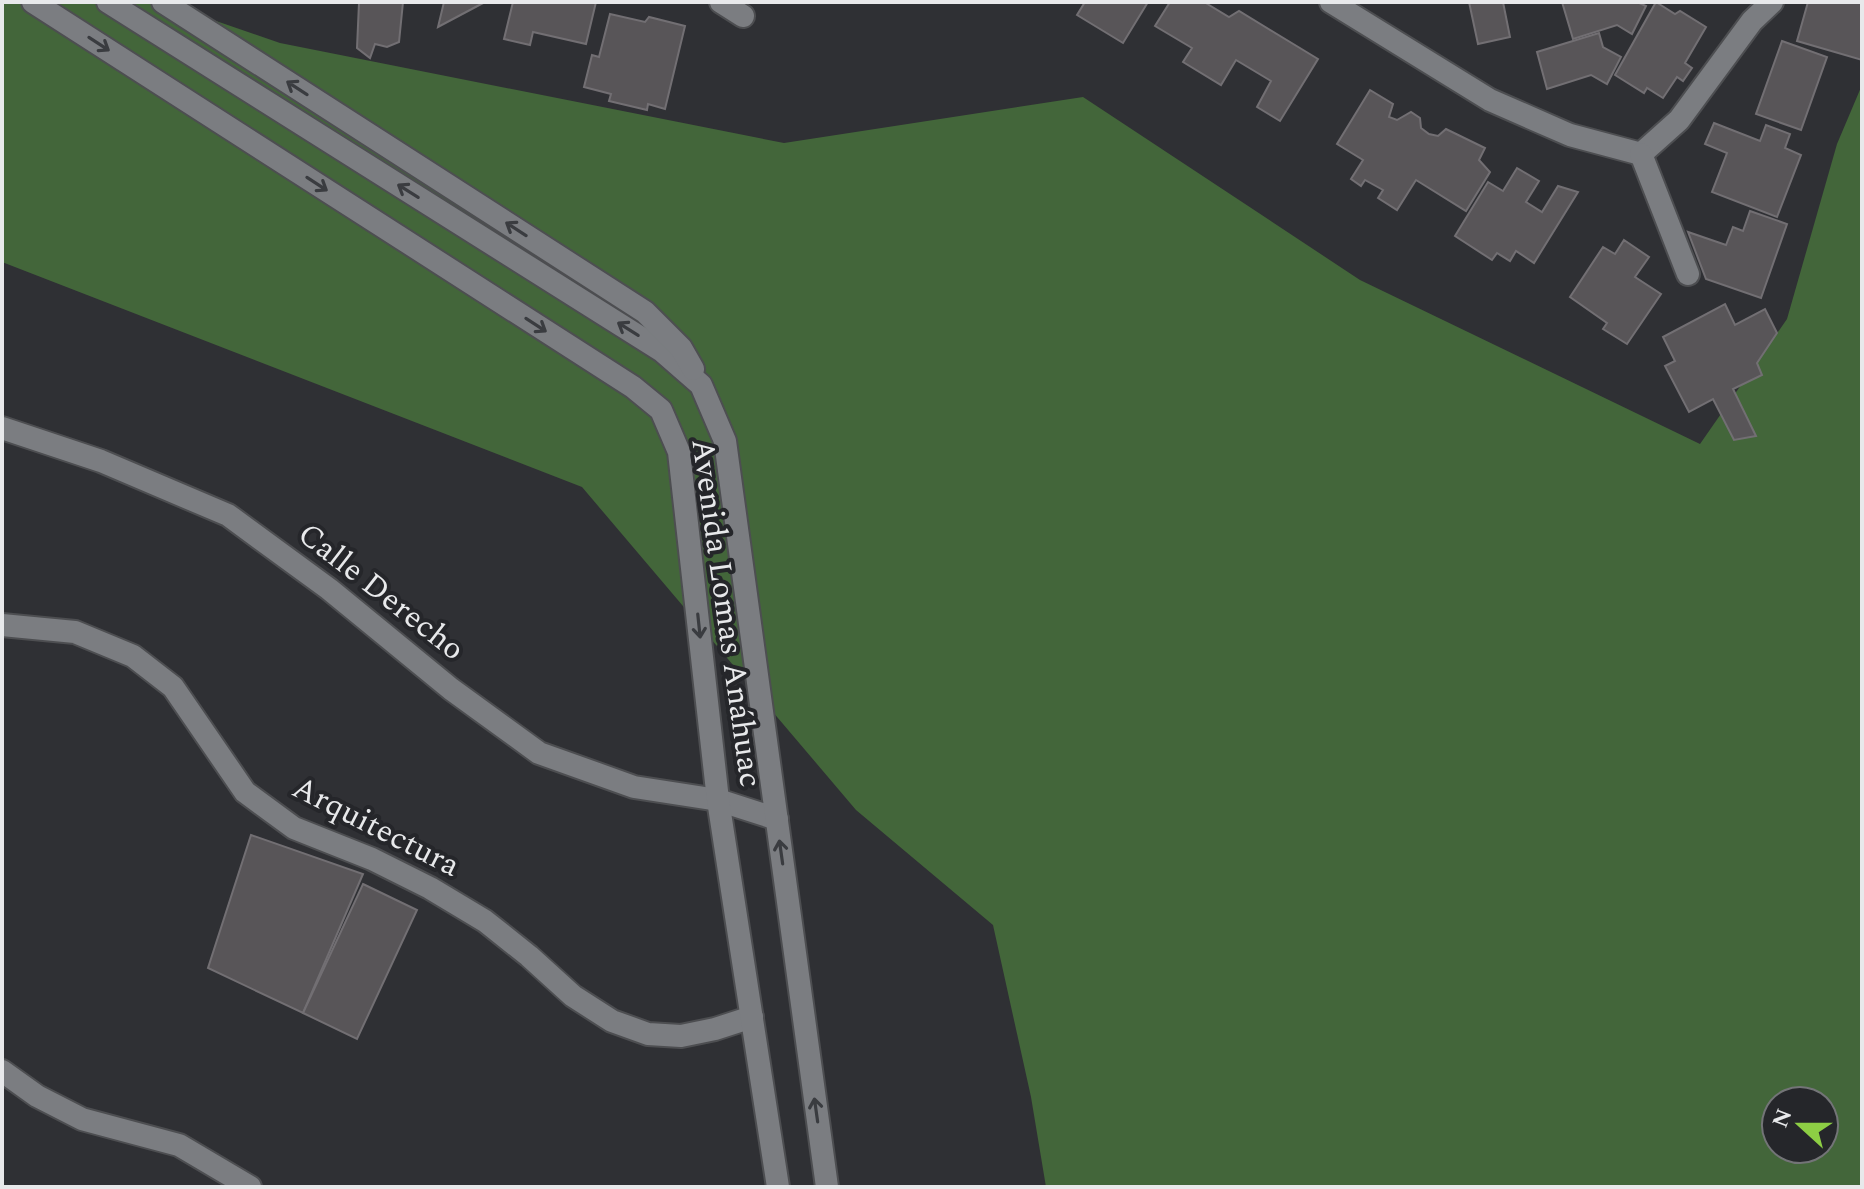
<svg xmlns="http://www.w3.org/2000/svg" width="1864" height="1189" viewBox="0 0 1864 1189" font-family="Spectral,serif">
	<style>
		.forest { fill: #43663a; fill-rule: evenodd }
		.building { fill: #585558; stroke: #726f73; stroke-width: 2 }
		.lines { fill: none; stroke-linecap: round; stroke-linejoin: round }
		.minor-casing { stroke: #4d4e51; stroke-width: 26 }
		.secondary-casing { stroke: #4d4e51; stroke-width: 26 }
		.minor { stroke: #7b7d81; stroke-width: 22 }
		.secondary { stroke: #7b7d81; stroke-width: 22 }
		.oneway { stroke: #3a3c40 }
		.labels { text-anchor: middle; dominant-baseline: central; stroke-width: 8; stroke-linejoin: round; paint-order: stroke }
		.street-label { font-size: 32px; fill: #e8e9eb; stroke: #25262a }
	</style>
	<rect width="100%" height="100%" fill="#2f3034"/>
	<!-- forest -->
	<path class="forest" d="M 2,2 L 161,2 L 280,43 L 784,143 L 1083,97 L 1360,280 L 1700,444 L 1787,319 L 1837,144 L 1862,85 L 1862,1187 L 1046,1187 L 1031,1097 L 993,925 L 856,810 L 582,487 L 2,262 ZM 1776,1101 L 1824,1101 L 1824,1149 L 1776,1149 Z"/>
	<!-- building -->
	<g class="building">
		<path d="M 367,2 L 403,2 L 399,42 L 387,47 L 375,44 L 370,58 L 357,48 L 359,3 Z"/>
		<path d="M 444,2 L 485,2 L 438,27 Z"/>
		<path d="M 513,2 L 596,2 L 586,44 L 533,32 L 530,45 L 504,39 Z"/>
		<path d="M 1085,2 L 1148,2 L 1123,43 L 1077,15 Z"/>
		<path d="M 1170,2 L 1204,2 L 1229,17 L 1239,11 L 1318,59 L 1280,121 L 1257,107 L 1271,81 L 1236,60 L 1221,85 L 1183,62 L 1192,48 L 1155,26 Z"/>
		<path d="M 1469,2 L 1503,2 L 1510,37 L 1478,44 Z"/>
		<path d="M 1562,2 L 1637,2 L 1646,6 L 1632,34 L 1617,25 L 1573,39 Z"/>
		<path d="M 1656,2 L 1675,14 L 1680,11 L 1706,27 L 1685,63 L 1692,68 L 1683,81 L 1677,77 L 1663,98 L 1647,88 L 1644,93 L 1615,75 Z"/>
		<path d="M 1808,2 L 1862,2 L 1862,60 L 1797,41 Z"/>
		<path d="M 610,14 L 645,22 L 649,17 L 685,26 L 665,109 L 648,104 L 647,110 L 609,101 L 611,94 L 584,87 L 592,55 L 599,57 Z"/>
		<path d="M 1599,33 L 1603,47 L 1621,57 L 1607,84 L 1591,75 L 1547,89 L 1537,52 Z"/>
		<path d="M 1782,41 L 1827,57 L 1801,130 L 1756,114 Z"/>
		<path d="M 1370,90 L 1393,104 L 1389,117 L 1397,120 L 1411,112 L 1420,118 L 1421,128 L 1429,134 L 1438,136 L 1446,129 L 1485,148 L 1479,160 L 1490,172 L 1466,211 L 1416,180 L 1397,210 L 1378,198 L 1383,190 L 1365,180 L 1361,186 L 1351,179 L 1363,160 L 1337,144 Z"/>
		<path d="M 1714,123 L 1760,141 L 1766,125 L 1790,134 L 1785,148 L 1801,155 L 1777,217 L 1712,192 L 1727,153 L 1705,144 Z"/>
		<path d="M 1517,168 L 1539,181 L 1526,202 L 1542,212 L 1558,186 L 1578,192 L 1534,263 L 1516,251 L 1510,261 L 1497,253 L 1492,260 L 1455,236 L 1488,182 L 1503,191 Z"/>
		<path d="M 1750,211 L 1787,224 L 1761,298 L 1706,279 L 1688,232 L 1726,245 L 1733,227 L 1743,231 Z"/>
		<path d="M 1624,240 L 1649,257 L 1635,277 L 1661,294 L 1627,344 L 1603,329 L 1607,323 L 1570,297 L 1603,247 L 1615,254 Z"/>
		<path d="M 1725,304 L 1735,325 L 1765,309 L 1777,333 L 1757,363 L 1762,375 L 1733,389 L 1756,436 L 1734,440 L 1713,399 L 1689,412 L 1665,366 L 1675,361 L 1663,337 Z"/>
		<path d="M 251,835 L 363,874 L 303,1013 L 208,968 Z"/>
		<path d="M 363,884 L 417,910 L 357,1039 L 303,1013 Z"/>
	</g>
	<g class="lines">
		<!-- minor casing -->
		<g class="minor-casing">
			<g id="minor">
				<path d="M 721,2 L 743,16"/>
				<path d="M 1331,2 L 1490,100 L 1570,135 L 1641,154"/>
				<path d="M 1641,154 L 1679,120 L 1752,21 L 1772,2"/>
				<path d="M 1641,154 L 1688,274"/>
				<path d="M 2,428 L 101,461 L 228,515 L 329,589 L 451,689 L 539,753 L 634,787 L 718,800 L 777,819"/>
				<path d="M 2,625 L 75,632 L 133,656 L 173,687 L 245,792 L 294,828 L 372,859 L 430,888 L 485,921 L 529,956 L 573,996 L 612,1021 L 648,1034 L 681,1036 L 715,1029 L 752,1017"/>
				<path d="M 2,1071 L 37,1096 L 82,1119 L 179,1145 L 250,1187"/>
			</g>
		</g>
		<!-- secondary casing -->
		<g class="secondary-casing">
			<g id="secondary">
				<path d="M 33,2 L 633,387 L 661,410 L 679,452 L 718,800 L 778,1187"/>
				<path d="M 108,2 L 662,351 L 701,385 L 725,441 L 827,1187"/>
				<path d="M 163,2 L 645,312 L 681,348 L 693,369"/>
			</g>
		</g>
		<!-- minor -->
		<use href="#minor" class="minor"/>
		<!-- secondary -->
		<use href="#secondary" class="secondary"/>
	</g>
	<!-- one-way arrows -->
	<defs><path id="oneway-shaft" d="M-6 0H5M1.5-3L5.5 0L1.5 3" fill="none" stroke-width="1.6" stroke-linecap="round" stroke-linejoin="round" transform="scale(2)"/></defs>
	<g class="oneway">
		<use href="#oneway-shaft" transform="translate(99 44) rotate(33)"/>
		<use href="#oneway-shaft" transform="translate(297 88) rotate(-147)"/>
		<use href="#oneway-shaft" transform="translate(317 184) rotate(33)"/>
		<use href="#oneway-shaft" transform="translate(408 191) rotate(-148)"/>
		<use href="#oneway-shaft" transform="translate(516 229) rotate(-147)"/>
		<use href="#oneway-shaft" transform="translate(536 325) rotate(33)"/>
		<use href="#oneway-shaft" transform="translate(628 329) rotate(-148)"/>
		<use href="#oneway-shaft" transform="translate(699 626) rotate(84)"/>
		<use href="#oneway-shaft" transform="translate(781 852) rotate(-98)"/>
		<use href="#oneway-shaft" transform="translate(816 1110) rotate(-98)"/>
	</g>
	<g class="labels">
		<!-- street labels -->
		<g class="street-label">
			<text transform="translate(381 592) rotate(38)">Calle Derecho</text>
			<text transform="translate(726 613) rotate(82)">Avenida Lomas Anáhuac</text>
			<text transform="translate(376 827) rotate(27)">Arquitectura</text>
		</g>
	</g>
	<!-- border -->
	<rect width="1864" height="1189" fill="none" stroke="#e8e9eb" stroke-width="8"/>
	<!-- north arrow -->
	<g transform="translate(1800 1125) rotate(291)"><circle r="38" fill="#25262a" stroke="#737477" stroke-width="2"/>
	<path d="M0-6L14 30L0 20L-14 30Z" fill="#8dce44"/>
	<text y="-12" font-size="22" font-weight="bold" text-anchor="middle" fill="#e8e9eb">N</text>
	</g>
</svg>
